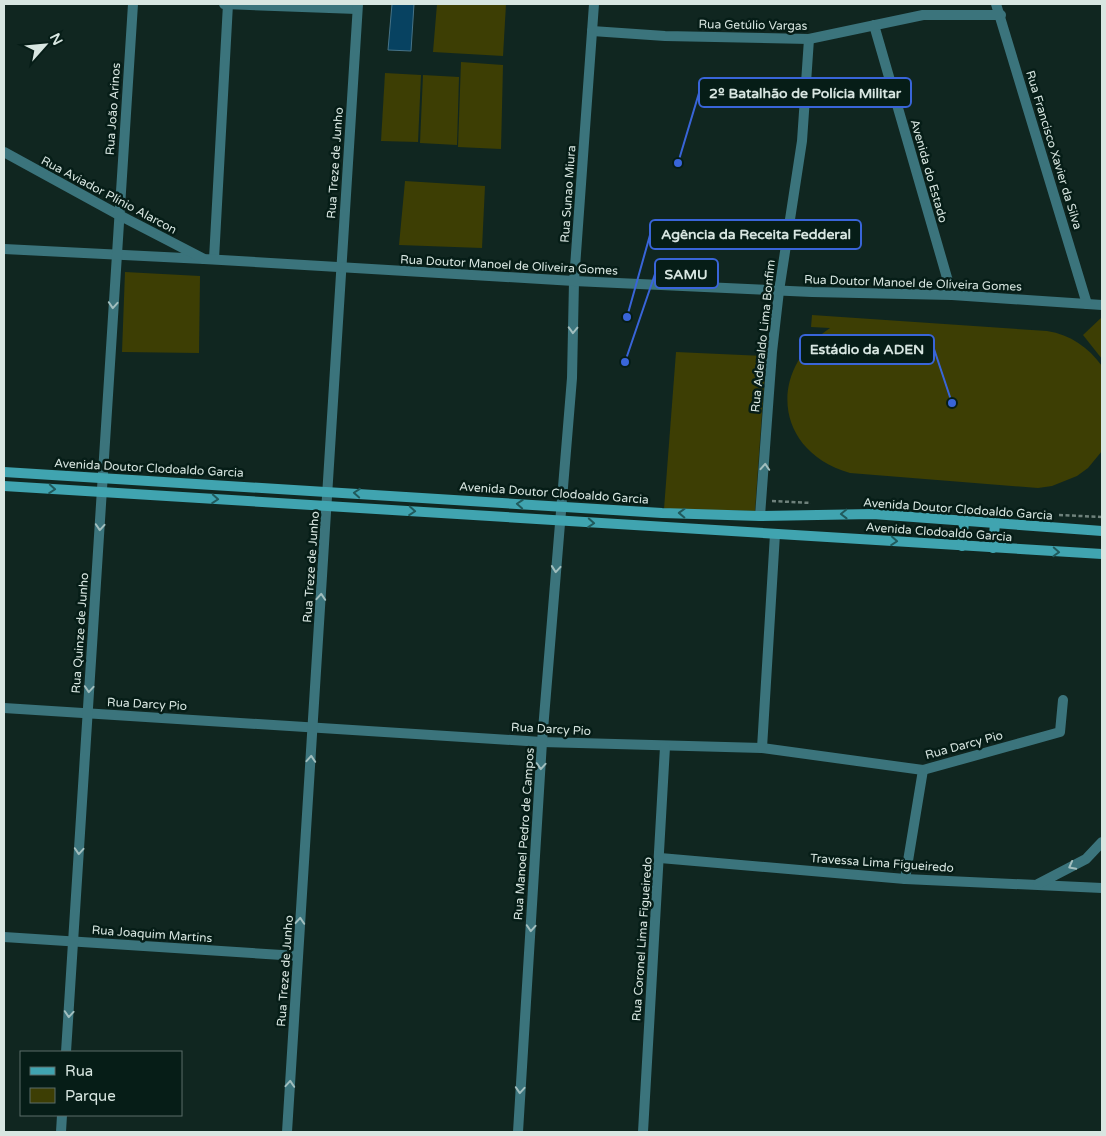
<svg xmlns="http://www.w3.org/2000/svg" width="1106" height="1136" viewBox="0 0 1106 1136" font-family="'Varela Round',sans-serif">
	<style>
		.green { fill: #3d3e04 }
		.water { fill: #074261; stroke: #467387 }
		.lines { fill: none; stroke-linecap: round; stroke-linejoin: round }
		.path { stroke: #6e817b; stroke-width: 2.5; stroke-dasharray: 4 2.5; stroke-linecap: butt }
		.minor { stroke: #3b747c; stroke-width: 10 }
		.tertiary { stroke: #3b747c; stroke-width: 10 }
		.secondary { stroke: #40a4b0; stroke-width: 10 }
		.oneway { stroke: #a1bebe }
		.oneway2 { stroke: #205a5c }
		.labels { text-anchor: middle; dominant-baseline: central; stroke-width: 5; stroke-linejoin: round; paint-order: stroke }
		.street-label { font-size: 12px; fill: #d8e6e1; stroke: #061d17 }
		.leader { fill: none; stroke: #3965d9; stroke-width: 2 }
		.callout-dot { fill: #3965d9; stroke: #061d17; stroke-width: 2 }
		.callout { fill: #061d17; stroke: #3965d9; stroke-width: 2 }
		.callout-label { font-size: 14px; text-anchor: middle; font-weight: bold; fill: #d8e6e1 }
	</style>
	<rect width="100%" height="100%" fill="#102620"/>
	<!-- green -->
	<g class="green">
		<path d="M 437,4 L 506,4 L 503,56 L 433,52 Z"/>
		<path d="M 461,62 L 503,65 L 501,149 L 458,147 Z"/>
		<path d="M 385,73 L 421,75 L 418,142 L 381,141 Z"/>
		<path d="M 423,75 L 459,77 L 457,145 L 420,143 Z"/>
		<path d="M 405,181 L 485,186 L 482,248 L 399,245 Z"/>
		<path d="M 125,272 L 200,276 L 199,353 L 122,352 Z"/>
		<path d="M 812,315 L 1047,331 C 1071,335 1088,347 1102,366 L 1102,451 L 1088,468 L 1077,476 L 1052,486 L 1038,488 L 850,473 C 774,451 767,370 830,328 L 811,327 Z"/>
		<path d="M 1102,317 L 1102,359 L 1083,335 Z"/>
		<path d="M 676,352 L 766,356 L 755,511 L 664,509 Z"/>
	</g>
	<!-- water -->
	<path class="water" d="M 392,4 L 414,4 L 411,51 L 388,50 Z"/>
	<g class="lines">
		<!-- path -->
		<g class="path">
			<path d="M 772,501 L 811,503"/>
			<path d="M 1059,515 L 1102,517"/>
		</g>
		<!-- minor -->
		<g class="minor">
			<path d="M 224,4 L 357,9"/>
			<path d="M 996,4 L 1087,304"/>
			<path d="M 874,25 L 952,295"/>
			<path d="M 592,31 L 665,36 L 809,39 L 923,15 L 1001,15"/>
			<path d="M 4,249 L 204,259"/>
			<path d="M 214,259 L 228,4"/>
			<path d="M 760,516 L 772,352 L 779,291 L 802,141 L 809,39"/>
			<path d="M 4,708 L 542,742 L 762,748 L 923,770 L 1060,732 L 1063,700"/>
			<path d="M 762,748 L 775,534"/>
			<path d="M 660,858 L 905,879 L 1102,888"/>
			<path d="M 905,879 L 923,770"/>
			<path d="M 1038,884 L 1086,859 L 1102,842"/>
			<path d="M 4,937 L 298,956"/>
			<path d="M 66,1052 L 133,4"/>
			<path d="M 61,1132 L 62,1115"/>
			<path d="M 287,1132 L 358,4"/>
			<path d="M 518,1132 L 542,742 L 572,378 L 574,281 L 594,4"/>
			<path d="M 643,1132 L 665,747"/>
		</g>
		<!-- tertiary -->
		<path class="tertiary" d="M 4,152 L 119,215 L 204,259 L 574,281 L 812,292 L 952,295 L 1102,305"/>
		<!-- secondary -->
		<g class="secondary">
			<path d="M 4,472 L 662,513 L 760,516 L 873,514 L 1102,531"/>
			<path d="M 4,486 L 1102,554"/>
			<path d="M 962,546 L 964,521"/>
			<path d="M 993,548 L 995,523"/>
		</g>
	</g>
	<!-- one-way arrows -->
	<defs><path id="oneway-chevron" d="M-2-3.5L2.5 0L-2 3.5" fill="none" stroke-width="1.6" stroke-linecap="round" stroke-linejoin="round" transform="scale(1.25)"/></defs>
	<g class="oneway">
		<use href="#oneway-chevron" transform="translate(113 305) rotate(94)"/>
		<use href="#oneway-chevron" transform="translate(573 330) rotate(92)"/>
		<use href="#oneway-chevron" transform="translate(765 467) rotate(-86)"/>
		<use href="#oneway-chevron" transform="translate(100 527) rotate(94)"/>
		<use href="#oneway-chevron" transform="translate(556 569) rotate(95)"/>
		<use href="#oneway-chevron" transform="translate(321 597) rotate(-86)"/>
		<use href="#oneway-chevron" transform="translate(89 689) rotate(94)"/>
		<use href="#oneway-chevron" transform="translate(311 759) rotate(-86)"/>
		<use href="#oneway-chevron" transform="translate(541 766) rotate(94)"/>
		<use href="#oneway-chevron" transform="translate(79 851) rotate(94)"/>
		<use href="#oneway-chevron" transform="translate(1072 866) rotate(152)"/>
		<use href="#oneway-chevron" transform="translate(300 921) rotate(-86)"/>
		<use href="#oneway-chevron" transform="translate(531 928) rotate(94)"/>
		<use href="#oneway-chevron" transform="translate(69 1014) rotate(94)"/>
		<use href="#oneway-chevron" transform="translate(290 1084) rotate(-86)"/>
		<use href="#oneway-chevron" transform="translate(520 1090) rotate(94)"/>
	</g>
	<g class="oneway2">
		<use href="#oneway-chevron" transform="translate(52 489) rotate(4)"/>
		<use href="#oneway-chevron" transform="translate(357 493) rotate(-176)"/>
		<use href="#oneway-chevron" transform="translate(215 499) rotate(4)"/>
		<use href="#oneway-chevron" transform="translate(520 504) rotate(-176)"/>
		<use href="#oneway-chevron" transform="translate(412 511) rotate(4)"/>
		<use href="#oneway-chevron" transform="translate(682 513) rotate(-178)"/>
		<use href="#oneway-chevron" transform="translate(844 514) rotate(179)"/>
		<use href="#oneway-chevron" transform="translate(591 523) rotate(4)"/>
		<use href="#oneway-chevron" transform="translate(894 541) rotate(4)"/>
		<use href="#oneway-chevron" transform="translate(1056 552) rotate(3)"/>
	</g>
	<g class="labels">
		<!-- street labels -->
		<g class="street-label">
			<text transform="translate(753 25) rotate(1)">Rua Getúlio Vargas</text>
			<text transform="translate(113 109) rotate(-86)">Rua João Arinos</text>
			<text transform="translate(1054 150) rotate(73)">Rua Francisco Xavier da Silva</text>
			<text transform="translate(335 163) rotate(-86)">Rua Treze de Junho</text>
			<text transform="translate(929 171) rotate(74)">Avenida do Estado</text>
			<text transform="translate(568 194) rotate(-86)">Rua Sunao Miura</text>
			<text transform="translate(109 195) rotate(28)">Rua Aviador Plínio Alarcon</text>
			<text transform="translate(509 265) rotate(3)">Rua Doutor Manoel de Oliveira Gomes</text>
			<text transform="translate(913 283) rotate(2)">Rua Doutor Manoel de Oliveira Gomes</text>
			<text transform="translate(763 336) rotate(-84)">Rua Aderaldo Lima Bonfim</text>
			<text transform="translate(149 468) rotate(3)">Avenida Doutor Clodoaldo Garcia</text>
			<text transform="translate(554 493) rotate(4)">Avenida Doutor Clodoaldo Garcia</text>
			<text transform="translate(958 509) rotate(4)">Avenida Doutor Clodoaldo Garcia</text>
			<text transform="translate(939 532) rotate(4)">Avenida Clodoaldo Garcia</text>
			<text transform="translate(311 567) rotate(-86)">Rua Treze de Junho</text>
			<text transform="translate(80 633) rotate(-86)">Rua Quinze de Junho</text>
			<text transform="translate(147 704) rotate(3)">Rua Darcy Pio</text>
			<text transform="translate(551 729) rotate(3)">Rua Darcy Pio</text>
			<text transform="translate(964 745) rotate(-15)">Rua Darcy Pio</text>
			<text transform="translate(524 834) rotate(-86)">Rua Manoel Pedro de Campos</text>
			<text transform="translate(882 863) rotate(4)">Travessa Lima Figueiredo</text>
			<text transform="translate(152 934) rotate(4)">Rua Joaquim Martins</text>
			<text transform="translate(642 939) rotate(-86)">Rua Coronel Lima Figueiredo</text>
			<text transform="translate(285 971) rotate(-86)">Rua Treze de Junho</text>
		</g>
	</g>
	<!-- callouts -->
	<path class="leader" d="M678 163L699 93M627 317L650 235M625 362L655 274M952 403L934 349"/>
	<g class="callout-dot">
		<circle cx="678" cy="163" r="5"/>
		<circle cx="627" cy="317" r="5"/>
		<circle cx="625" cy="362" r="5"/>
		<circle cx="952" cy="403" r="5"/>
	</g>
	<g class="callout">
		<rect x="699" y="78" width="212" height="29" rx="5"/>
		<rect x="650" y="220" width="211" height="29" rx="5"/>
		<rect x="655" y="259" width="63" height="29" rx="5"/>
		<rect x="800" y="335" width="134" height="29" rx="5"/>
	</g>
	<g class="callout-label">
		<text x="805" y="98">2º Batalhão de Polícia Militar</text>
		<text x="756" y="239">Agência da Receita Fedderal</text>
		<text x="686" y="279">SAMU</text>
		<text x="867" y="354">Estádio da ADEN</text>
	</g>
	<!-- border -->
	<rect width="1106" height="1136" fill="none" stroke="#d8e6e1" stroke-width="10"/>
	<!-- legend -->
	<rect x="20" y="1051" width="162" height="65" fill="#061d17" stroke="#5a6d68"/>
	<rect x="30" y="1067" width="25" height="8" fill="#40a4b0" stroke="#5a6d68"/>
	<text x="65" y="1076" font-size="15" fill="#d8e6e1">Rua</text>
	<rect x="30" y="1088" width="25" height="15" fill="#3d3e04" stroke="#5a6d68"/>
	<text x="65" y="1101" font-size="15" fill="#d8e6e1">Parque</text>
	<!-- north arrow -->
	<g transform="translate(45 45) rotate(63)" stroke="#061d17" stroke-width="4" paint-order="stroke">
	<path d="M0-4L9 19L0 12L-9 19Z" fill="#d8e6e1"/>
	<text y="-8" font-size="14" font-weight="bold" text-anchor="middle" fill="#d8e6e1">N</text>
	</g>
</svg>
